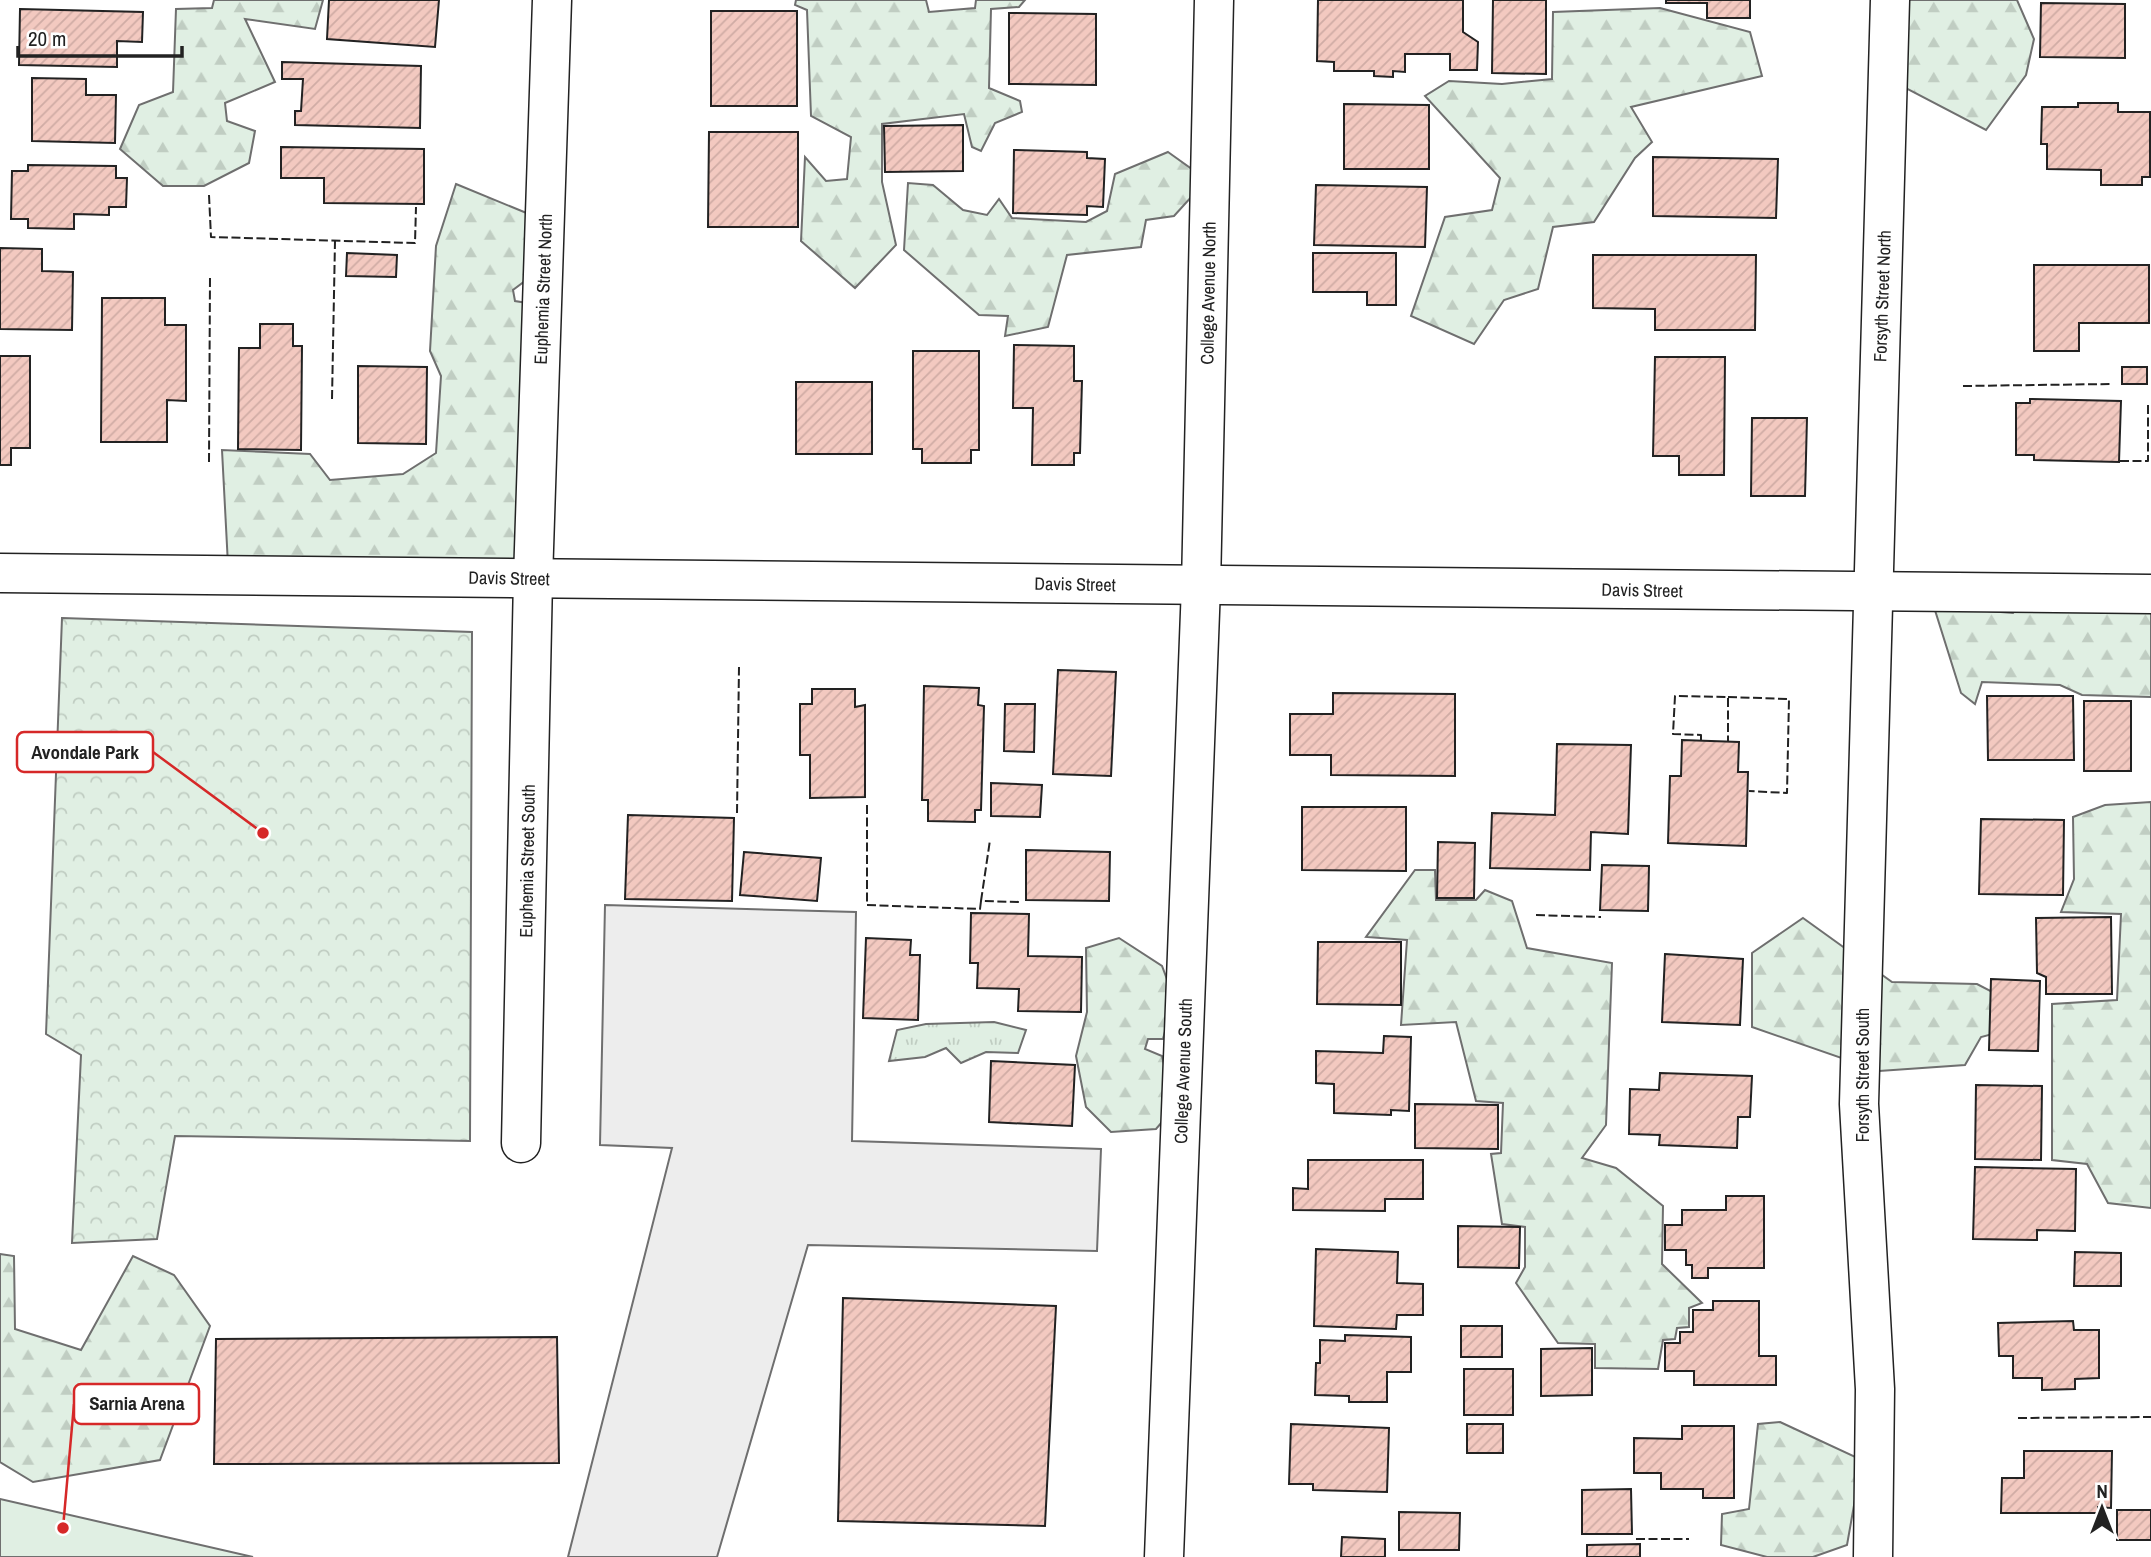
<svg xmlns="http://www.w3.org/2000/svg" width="2151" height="1557" viewBox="0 0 2151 1557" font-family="'Archivo Narrow',sans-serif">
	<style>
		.grass { fill: url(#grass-tufts); stroke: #6f6f6f; stroke-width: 2 }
		.forest { fill: url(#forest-firs); stroke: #6f6f6f; stroke-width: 2 }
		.park { fill: url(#park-crowns); stroke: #6f6f6f; stroke-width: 2 }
		.pitch { fill: #e0efe3; stroke: #6f6f6f; stroke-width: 2 }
		.parking { fill: #ededed; stroke: #6f6f6f; stroke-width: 2 }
		.building { fill: url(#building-hatch); stroke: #222; stroke-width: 2 }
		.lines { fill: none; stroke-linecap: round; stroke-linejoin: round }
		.street-casing { stroke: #222; stroke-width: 41 }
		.street { stroke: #fff; stroke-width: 38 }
		.fence { stroke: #222; stroke-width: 2; stroke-dasharray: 9 3.5; stroke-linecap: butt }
		.labels { text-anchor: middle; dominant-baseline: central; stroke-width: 5; stroke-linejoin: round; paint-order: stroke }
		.street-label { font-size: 18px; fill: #222; stroke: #fff }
		.leader { fill: none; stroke: #d62828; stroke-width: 2.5 }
		.callout-dot { fill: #d62828; stroke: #fff; stroke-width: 2.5 }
		.callout { fill: #fff; stroke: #d62828; stroke-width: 2.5 }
		.callout-label { font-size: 19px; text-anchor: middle; font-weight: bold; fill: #222 }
	</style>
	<defs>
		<pattern id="grass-tufts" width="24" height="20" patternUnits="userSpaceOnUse" patternTransform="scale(1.75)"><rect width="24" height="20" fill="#e0efe3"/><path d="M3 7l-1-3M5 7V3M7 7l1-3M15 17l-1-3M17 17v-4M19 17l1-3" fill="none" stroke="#c0cdc2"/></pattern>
		<pattern id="forest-firs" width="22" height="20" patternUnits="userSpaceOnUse" patternTransform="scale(1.75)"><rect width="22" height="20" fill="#e0efe3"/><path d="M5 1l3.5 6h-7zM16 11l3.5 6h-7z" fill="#c0cdc2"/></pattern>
		<pattern id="park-crowns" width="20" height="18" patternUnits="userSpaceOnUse" patternTransform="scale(1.75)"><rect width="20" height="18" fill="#e0efe3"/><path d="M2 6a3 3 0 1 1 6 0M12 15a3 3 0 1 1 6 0" fill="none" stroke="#c0cdc2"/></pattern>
		<pattern id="building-hatch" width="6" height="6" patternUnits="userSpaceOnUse" patternTransform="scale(1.75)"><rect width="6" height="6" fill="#f3c9c0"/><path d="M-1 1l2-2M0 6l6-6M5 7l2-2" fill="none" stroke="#d0aca5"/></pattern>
	</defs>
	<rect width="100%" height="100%" fill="#fff"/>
	<!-- grass -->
	<path class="grass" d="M 994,1022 L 1026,1030 L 1018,1053 L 986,1052 L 961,1063 L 946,1048 L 925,1057 L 889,1061 L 897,1030 L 926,1024 Z"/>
	<!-- forest -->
	<g class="forest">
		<path d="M 214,0 L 323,0 L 315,29 L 245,19 L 275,82 L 225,103 L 227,121 L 255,131 L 249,163 L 204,186 L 163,186 L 120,149 L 139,105 L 173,92 L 176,9 L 212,8 Z"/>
		<path d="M 796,0 L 926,0 L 929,12 L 975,8 L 976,0 L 1025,0 L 1019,7 L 991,9 L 989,88 L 1020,101 L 1022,112 L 995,123 L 981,151 L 972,147 L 964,114 L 882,124 L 882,182 L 896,245 L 855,288 L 801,241 L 805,157 L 826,181 L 847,179 L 851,137 L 811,116 L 807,10 L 795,5 Z"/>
		<path d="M 1896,0 L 2017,0 L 2034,39 L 2026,75 L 1986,130 L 1894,82 Z"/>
		<path d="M 1660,8 L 1750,32 L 1762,76 L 1631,107 L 1652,142 L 1635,158 L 1594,222 L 1553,227 L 1538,289 L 1504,300 L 1474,344 L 1411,316 L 1445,217 L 1492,210 L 1500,178 L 1425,96 L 1449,81 L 1502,84 L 1552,79 L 1553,12 Z"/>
		<path d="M 1168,152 L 1200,175 L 1194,194 L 1174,216 L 1146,220 L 1141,247 L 1067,255 L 1048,327 L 1005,336 L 1008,316 L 979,315 L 904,250 L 908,183 L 933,185 L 963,210 L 987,215 L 999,199 L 1012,218 L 1086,222 L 1107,211 L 1115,174 Z"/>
		<path d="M 456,184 L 541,219 L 537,272 L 513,290 L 515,301 L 534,304 L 518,563 L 228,565 L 222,450 L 310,454 L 330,480 L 403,474 L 436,453 L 441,376 L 430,351 L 436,246 Z"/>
		<path d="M 2026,597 L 2151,598 L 2151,697 L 2082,695 L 2060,685 L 1982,682 L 1975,704 L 1961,693 L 1934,607 L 2013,613 Z"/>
		<path d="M 2151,802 L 2151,1208 L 2108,1203 L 2087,1164 L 2052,1160 L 2052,1004 L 2117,1000 L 2121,914 L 2061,912 L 2074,879 L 2073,817 L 2105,805 Z"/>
		<path d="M 1415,870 L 1435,870 L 1436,900 L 1476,900 L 1485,890 L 1512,901 L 1527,948 L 1612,963 L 1606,1125 L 1582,1158 L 1616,1168 L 1663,1206 L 1662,1264 L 1702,1303 L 1689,1308 L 1689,1327 L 1677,1328 L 1675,1339 L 1663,1340 L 1658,1369 L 1595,1368 L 1595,1344 L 1558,1343 L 1516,1283 L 1525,1267 L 1525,1227 L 1502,1224 L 1491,1154 L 1501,1153 L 1503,1103 L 1476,1101 L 1456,1022 L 1401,1025 L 1407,940 L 1366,937 Z"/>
		<path d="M 1803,918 L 1892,982 L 1977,984 L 2008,1000 L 2004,1031 L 1981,1037 L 1965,1065 L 1879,1071 L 1752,1027 L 1752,953 Z"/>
		<path d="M 1119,938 L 1162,966 L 1174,998 L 1163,1039 L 1148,1039 L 1145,1049 L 1162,1056 L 1169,1087 L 1168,1115 L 1156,1129 L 1111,1132 L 1086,1107 L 1076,1056 L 1087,1012 L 1086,948 Z"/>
		<path d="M 0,1254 L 14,1256 L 15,1329 L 81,1350 L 133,1256 L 174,1275 L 210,1326 L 160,1460 L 33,1482 L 0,1462 Z"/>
		<path d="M 1780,1422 L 1862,1460 L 1847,1545 L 1813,1557 L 1767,1557 L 1721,1545 L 1722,1514 L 1749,1509 L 1758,1424 Z"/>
	</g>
	<!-- park -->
	<path class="park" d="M 62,618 L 472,632 L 470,1141 L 175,1136 L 157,1239 L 72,1243 L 81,1055 L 46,1034 Z"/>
	<!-- pitch -->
	<path class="pitch" d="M 0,1499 L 253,1557 L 0,1557 Z"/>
	<!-- parking -->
	<path class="parking" d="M 605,905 L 856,912 L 852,1141 L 1101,1149 L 1097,1251 L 808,1245 L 717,1557 L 568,1557 L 672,1148 L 600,1145 Z"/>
	<!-- building -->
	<g class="building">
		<path d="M 329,0 L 439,0 L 435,47 L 327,39 Z"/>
		<path d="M 1318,0 L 1463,0 L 1463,32 L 1478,42 L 1477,70 L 1450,70 L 1450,54 L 1405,54 L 1405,72 L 1393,71 L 1393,77 L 1374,76 L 1374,71 L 1334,71 L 1334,62 L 1317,61 Z"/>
		<path d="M 1493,0 L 1546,0 L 1546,74 L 1492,73 Z"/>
		<path d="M 1666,0 L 1750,0 L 1750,18 L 1707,18 L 1707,3 L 1666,3 Z"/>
		<path d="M 2041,3 L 2125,4 L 2125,58 L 2040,57 Z"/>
		<path d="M 20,9 L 143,12 L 142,42 L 117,41 L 117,67 L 19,65 Z"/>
		<rect x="711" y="11" width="86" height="95"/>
		<path d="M 1009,13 L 1096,14 L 1096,85 L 1009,84 Z"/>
		<path d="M 282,62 L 421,66 L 420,128 L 295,125 L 295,111 L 301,111 L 303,79 L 282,79 Z"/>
		<path d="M 32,78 L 86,79 L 86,95 L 116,95 L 115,143 L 32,141 Z"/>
		<path d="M 2078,103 L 2118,103 L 2118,112 L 2150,112 L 2150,177 L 2142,177 L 2142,185 L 2101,185 L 2101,170 L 2047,169 L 2047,144 L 2041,144 L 2042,107 L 2078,107 Z"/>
		<path d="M 1344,104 L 1429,105 L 1429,169 L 1344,169 Z"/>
		<path d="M 963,125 L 963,171 L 885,172 L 884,126 Z"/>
		<path d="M 709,132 L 798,132 L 798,227 L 708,227 Z"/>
		<path d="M 281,147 L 424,149 L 424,204 L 324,203 L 324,178 L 281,178 Z"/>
		<path d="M 1014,150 L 1087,152 L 1087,158 L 1105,159 L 1103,207 L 1087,206 L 1087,215 L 1013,213 Z"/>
		<path d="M 1653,157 L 1778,159 L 1776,218 L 1653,216 Z"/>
		<path d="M 28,165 L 116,166 L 116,178 L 127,178 L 126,207 L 109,207 L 109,215 L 74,214 L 74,229 L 28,228 L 28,219 L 11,219 L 12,171 L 28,171 Z"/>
		<path d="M 1316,185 L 1427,187 L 1425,247 L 1314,245 Z"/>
		<path d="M 0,248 L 42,249 L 42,271 L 73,272 L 72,330 L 0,329 Z"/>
		<path d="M 347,253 L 397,255 L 396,277 L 346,276 Z"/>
		<path d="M 1313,253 L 1396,253 L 1396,305 L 1367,305 L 1367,292 L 1313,292 Z"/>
		<path d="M 1593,255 L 1756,255 L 1755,330 L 1655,330 L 1655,309 L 1593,308 Z"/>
		<path d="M 2034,265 L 2149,265 L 2149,323 L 2079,323 L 2079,351 L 2034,351 Z"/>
		<path d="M 102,298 L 165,298 L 165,325 L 186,325 L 186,401 L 167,400 L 167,442 L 101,442 Z"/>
		<path d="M 260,324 L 293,324 L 293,346 L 302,346 L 301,450 L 238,449 L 239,348 L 260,348 Z"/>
		<path d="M 1014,345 L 1074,346 L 1074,381 L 1082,381 L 1080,453 L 1074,453 L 1074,465 L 1032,465 L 1033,408 L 1013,408 Z"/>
		<path d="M 913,351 L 979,351 L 979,450 L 971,450 L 971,463 L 922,463 L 922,449 L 913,449 Z"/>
		<path d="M 0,356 L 30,356 L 30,448 L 11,448 L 11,465 L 0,465 Z"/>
		<path d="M 1655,357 L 1725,357 L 1724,475 L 1679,475 L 1679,456 L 1653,456 Z"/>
		<path d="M 358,366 L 427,367 L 426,444 L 358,443 Z"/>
		<rect x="2122" y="367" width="25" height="17"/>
		<rect x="796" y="382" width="76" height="72"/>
		<path d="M 2030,399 L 2121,401 L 2119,462 L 2034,460 L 2034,455 L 2016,455 L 2016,403 L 2030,403 Z"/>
		<path d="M 1752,418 L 1807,418 L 1805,496 L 1751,496 Z"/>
		<path d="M 1058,670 L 1116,672 L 1111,776 L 1053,774 Z"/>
		<path d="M 924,686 L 979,688 L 978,705 L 984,706 L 981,810 L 975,810 L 975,822 L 928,821 L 928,800 L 922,800 Z"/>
		<path d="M 812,689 L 855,689 L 855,707 L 865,705 L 865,797 L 810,798 L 810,755 L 800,755 L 800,704 L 812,704 Z"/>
		<path d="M 1333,693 L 1455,694 L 1455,776 L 1331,775 L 1331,755 L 1290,755 L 1290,714 L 1333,714 Z"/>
		<path d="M 1987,696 L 2073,696 L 2074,760 L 1988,760 Z"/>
		<rect x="2084" y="701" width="47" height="70"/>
		<path d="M 1005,704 L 1035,704 L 1034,752 L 1004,751 Z"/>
		<path d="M 1682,740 L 1739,742 L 1738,772 L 1748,772 L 1746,846 L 1668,843 L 1670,776 L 1681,776 Z"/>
		<path d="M 1557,744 L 1631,745 L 1628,834 L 1591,832 L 1590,870 L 1490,868 L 1492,813 L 1555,815 Z"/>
		<path d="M 991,783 L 1042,785 L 1040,817 L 991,816 Z"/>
		<path d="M 1302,807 L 1406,807 L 1406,871 L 1302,870 Z"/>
		<path d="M 628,815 L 734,818 L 732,901 L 625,899 Z"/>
		<path d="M 1981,819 L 2064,820 L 2063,895 L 1979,894 Z"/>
		<path d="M 1438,842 L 1475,843 L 1474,898 L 1437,898 Z"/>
		<path d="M 1026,850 L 1110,852 L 1109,901 L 1026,900 Z"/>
		<path d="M 744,852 L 821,858 L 817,901 L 740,895 Z"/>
		<path d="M 1602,865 L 1649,866 L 1648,911 L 1600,910 Z"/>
		<path d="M 971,913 L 1029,914 L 1028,956 L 1082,957 L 1081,1012 L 1018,1011 L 1019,989 L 977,988 L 978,963 L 970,963 Z"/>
		<path d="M 2111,917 L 2112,994 L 2046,994 L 2046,977 L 2037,973 L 2036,918 Z"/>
		<path d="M 866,938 L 911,940 L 910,955 L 920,955 L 918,1020 L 863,1018 Z"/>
		<path d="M 1318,942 L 1401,942 L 1401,1005 L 1317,1004 Z"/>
		<path d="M 1665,954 L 1743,959 L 1740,1025 L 1662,1022 Z"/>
		<path d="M 1991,979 L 2040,981 L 2038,1051 L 1989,1050 Z"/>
		<path d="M 1384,1036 L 1411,1037 L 1409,1111 L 1391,1110 L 1391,1115 L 1334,1113 L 1334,1084 L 1316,1083 L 1316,1051 L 1383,1053 Z"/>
		<path d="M 991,1061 L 1075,1065 L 1072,1126 L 989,1122 Z"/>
		<path d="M 1660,1073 L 1752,1076 L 1750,1117 L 1738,1117 L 1737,1148 L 1659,1145 L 1660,1135 L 1629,1134 L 1630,1089 L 1659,1090 Z"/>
		<path d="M 1976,1085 L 2042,1086 L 2041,1160 L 1975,1159 Z"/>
		<path d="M 1415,1104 L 1498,1105 L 1498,1149 L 1415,1148 Z"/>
		<path d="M 1308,1160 L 1423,1160 L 1423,1199 L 1385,1199 L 1385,1211 L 1293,1210 L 1293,1188 L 1308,1189 Z"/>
		<path d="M 1975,1167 L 2076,1169 L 2075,1231 L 2037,1230 L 2037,1240 L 1973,1239 Z"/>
		<path d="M 1726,1196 L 1764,1196 L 1764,1268 L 1708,1268 L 1708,1278 L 1692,1278 L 1692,1265 L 1686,1265 L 1686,1250 L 1665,1250 L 1665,1225 L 1682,1225 L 1682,1210 L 1726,1210 Z"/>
		<path d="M 1458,1226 L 1520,1227 L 1519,1268 L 1458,1267 Z"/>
		<path d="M 1316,1249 L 1398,1252 L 1397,1283 L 1423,1284 L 1423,1315 L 1397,1315 L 1396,1329 L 1314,1326 Z"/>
		<path d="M 2075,1252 L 2121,1253 L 2121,1286 L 2074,1286 Z"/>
		<path d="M 843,1298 L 1056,1306 L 1045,1526 L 838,1521 Z"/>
		<path d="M 1713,1301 L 1759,1301 L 1759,1356 L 1776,1356 L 1776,1385 L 1694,1385 L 1694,1371 L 1665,1371 L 1665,1343 L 1680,1343 L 1680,1332 L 1693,1332 L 1693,1310 L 1713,1310 Z"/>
		<path d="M 2073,1321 L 2074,1330 L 2099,1330 L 2099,1378 L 2075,1379 L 2075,1389 L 2042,1390 L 2042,1378 L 2013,1378 L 2013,1356 L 1999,1356 L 1998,1323 Z"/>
		<rect x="1461" y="1326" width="41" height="31"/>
		<path d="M 1345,1335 L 1411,1337 L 1411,1372 L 1387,1372 L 1387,1402 L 1349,1402 L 1349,1396 L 1315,1395 L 1316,1363 L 1320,1363 L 1320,1340 L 1345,1341 Z"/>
		<path d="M 557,1337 L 559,1463 L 214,1464 L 216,1339 Z"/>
		<path d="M 1592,1348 L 1592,1395 L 1541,1396 L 1541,1349 Z"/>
		<rect x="1464" y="1369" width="49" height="46"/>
		<path d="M 1291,1424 L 1389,1428 L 1387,1492 L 1313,1490 L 1313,1484 L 1289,1484 Z"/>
		<rect x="1467" y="1424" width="36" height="29"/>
		<path d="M 1682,1426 L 1734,1426 L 1734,1498 L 1703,1498 L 1703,1489 L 1661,1489 L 1661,1473 L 1634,1473 L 1634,1438 L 1682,1439 Z"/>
		<path d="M 2024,1451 L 2112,1451 L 2111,1508 L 2098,1507 L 2098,1513 L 2001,1513 L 2002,1478 L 2024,1478 Z"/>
		<path d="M 1631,1489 L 1632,1534 L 1582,1534 L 1582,1490 Z"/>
		<rect x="2117" y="1510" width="34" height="30"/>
		<path d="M 1399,1512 L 1460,1513 L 1459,1550 L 1399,1550 Z"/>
		<path d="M 1342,1537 L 1385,1539 L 1385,1557 L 1341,1557 Z"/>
		<path d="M 1640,1544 L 1640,1557 L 1587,1557 L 1587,1545 Z"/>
	</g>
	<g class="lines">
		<!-- street casing -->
		<g class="street-casing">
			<g id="street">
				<path d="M 0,573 L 2151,594"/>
				<path d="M 521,1143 L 533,579 L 552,0"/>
				<path d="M 1164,1557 L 1201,586 L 1214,0"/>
				<path d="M 1873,1557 L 1875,1389 L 1859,1104 L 1890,0"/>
			</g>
		</g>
		<!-- street -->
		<use href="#street" class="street"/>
		<!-- fence -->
		<g class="fence">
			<path d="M 209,195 L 211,237 L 415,243 L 416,207"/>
			<path d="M 1963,386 L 2111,384"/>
			<path d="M 332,399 L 335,241"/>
			<path d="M 2120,461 L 2148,461 L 2148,403"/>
			<path d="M 209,462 L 210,277"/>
			<path d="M 1728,697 L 1789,699 L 1787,793 L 1749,791"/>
			<path d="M 1701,740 L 1701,735 L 1673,734 L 1675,696 L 1728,697 L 1728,741"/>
			<path d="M 867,805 L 867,905 L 980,909 L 981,901 L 1021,902"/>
			<path d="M 737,813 L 739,667"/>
			<path d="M 981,901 L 990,840"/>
			<path d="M 1536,915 L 1601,917"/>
			<path d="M 2018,1418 L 2151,1417"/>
			<path d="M 1636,1539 L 1689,1539"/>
		</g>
	</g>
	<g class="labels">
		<!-- street labels -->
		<g class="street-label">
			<text transform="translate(543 289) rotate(-88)">Euphemia Street North</text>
			<text transform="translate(1208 293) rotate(-89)">College Avenue North</text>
			<text transform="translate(1882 296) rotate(-88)">Forsyth Street North</text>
			<text transform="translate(509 578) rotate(1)">Davis Street</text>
			<text transform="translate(1075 584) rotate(1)">Davis Street</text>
			<text transform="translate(1642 590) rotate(1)">Davis Street</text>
			<text transform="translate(527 861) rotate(-89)">Euphemia Street South</text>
			<text transform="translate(1183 1071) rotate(-88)">College Avenue South</text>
			<text transform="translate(1862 1075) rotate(-90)">Forsyth Street South</text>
		</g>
	</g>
	<!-- callouts -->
	<path class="leader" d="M263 833L153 752M63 1528L74 1404"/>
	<g class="callout-dot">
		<circle cx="263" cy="833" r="7"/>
		<circle cx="63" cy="1528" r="7"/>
	</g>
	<g class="callout">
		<rect x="17" y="732" width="136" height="40" rx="7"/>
		<rect x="74" y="1384" width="125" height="40" rx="7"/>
	</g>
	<g class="callout-label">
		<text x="85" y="759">Avondale Park</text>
		<text x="137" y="1410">Sarnia Arena</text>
	</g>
	<!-- north arrow -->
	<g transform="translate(2102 1508)" stroke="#ffffff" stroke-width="5" paint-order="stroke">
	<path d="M0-5L12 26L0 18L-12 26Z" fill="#222222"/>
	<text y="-10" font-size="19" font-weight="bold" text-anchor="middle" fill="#222222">N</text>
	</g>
	<!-- scale -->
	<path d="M18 46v10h164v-10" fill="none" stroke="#222222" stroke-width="3.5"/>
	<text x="28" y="46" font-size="21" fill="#222222" stroke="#ffffff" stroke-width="5" paint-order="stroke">20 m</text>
</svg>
